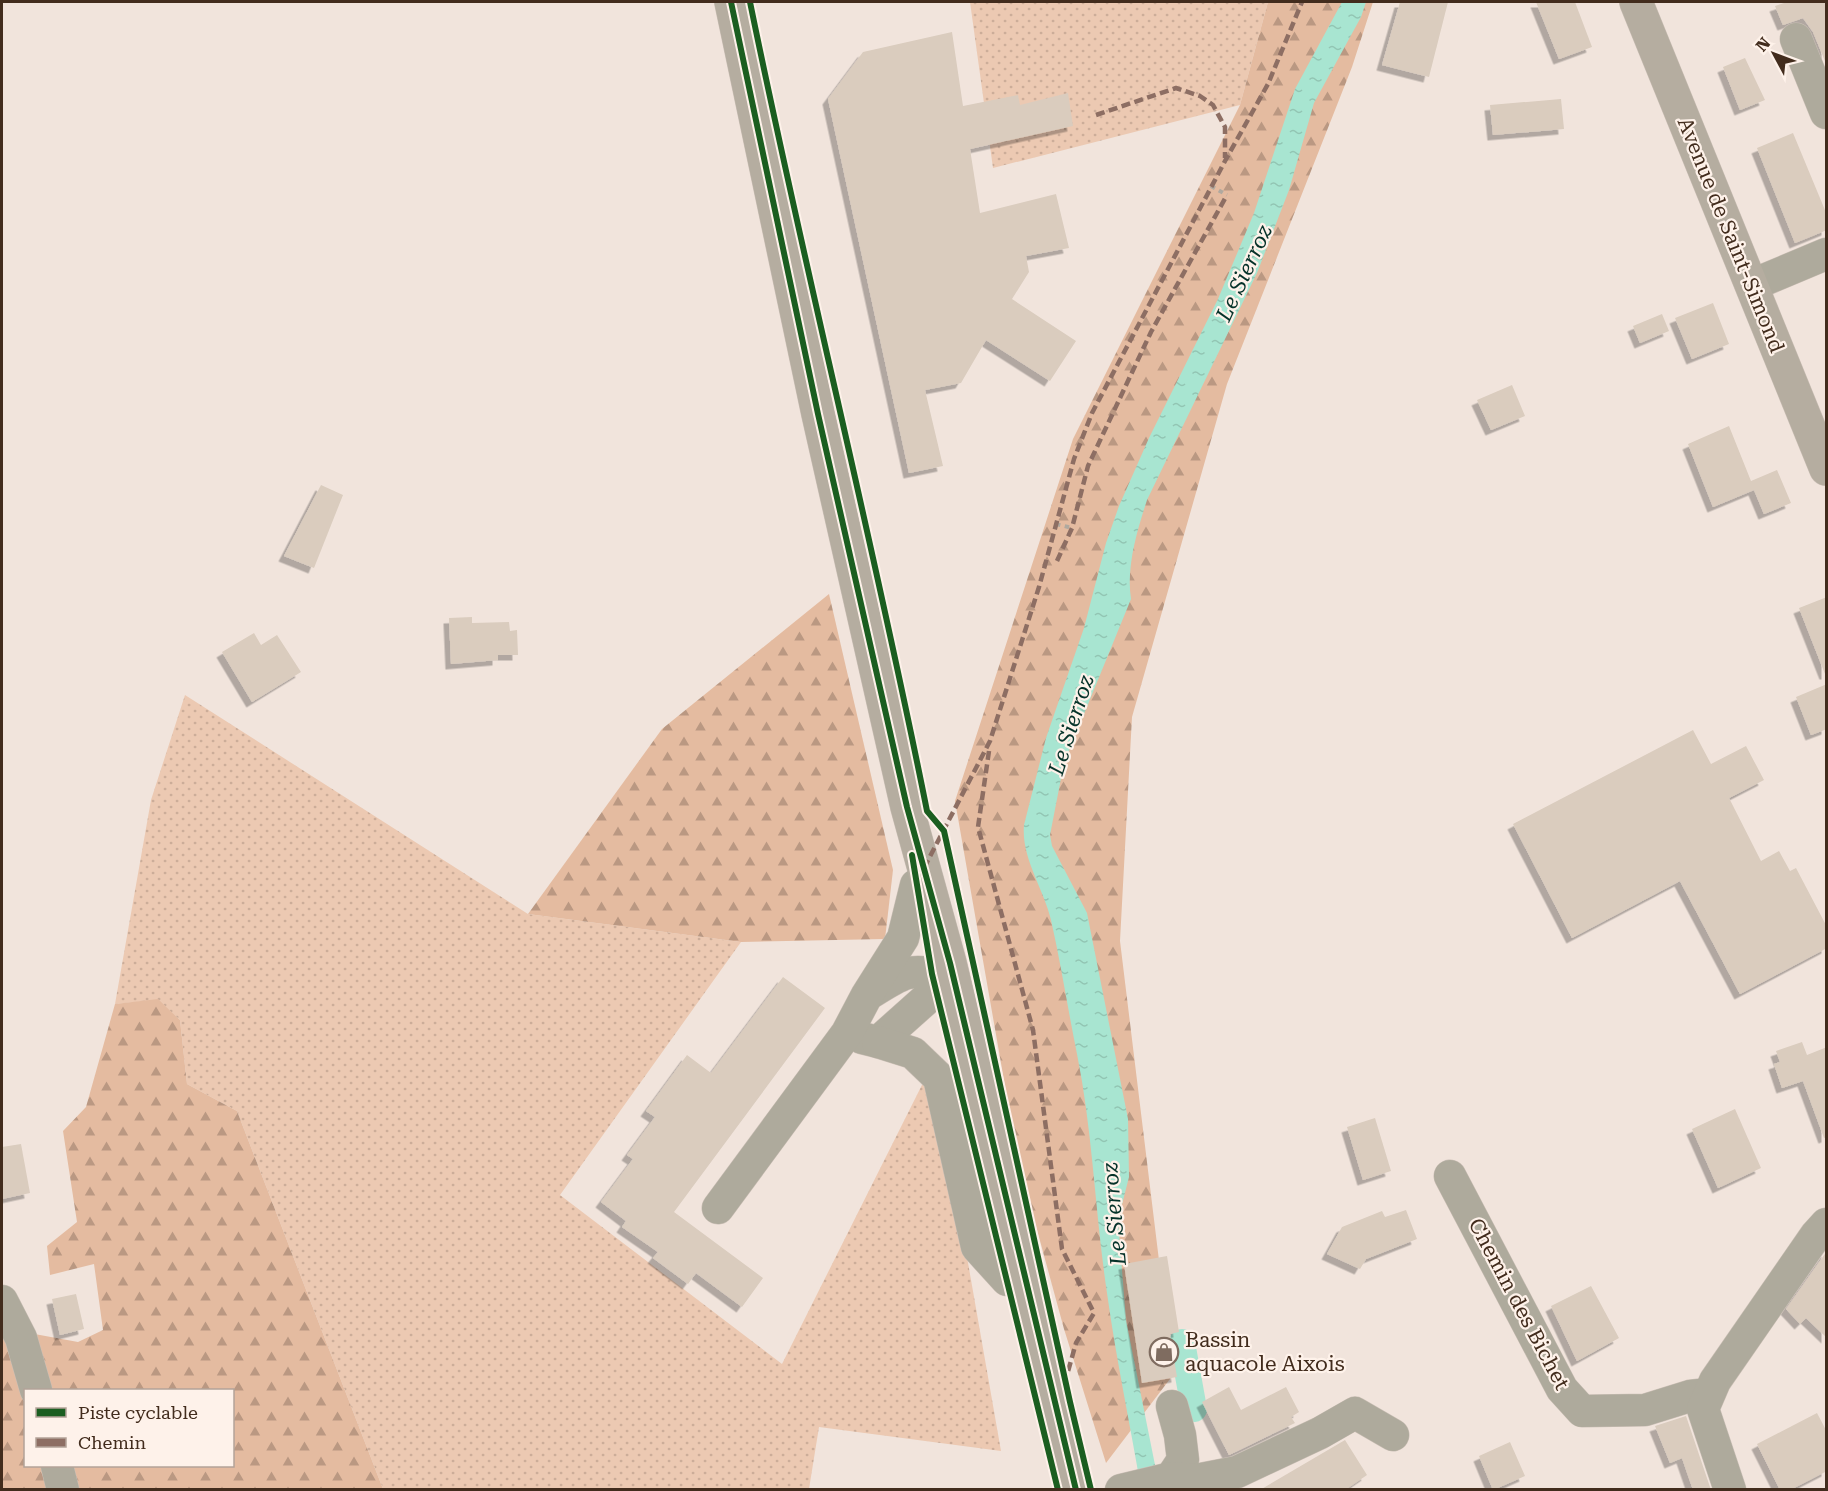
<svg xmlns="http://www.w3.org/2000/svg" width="1828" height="1491" viewBox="0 0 1828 1491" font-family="'Roboto Serif',serif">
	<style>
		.green { fill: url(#green-dots) }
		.forest { fill: url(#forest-firs); fill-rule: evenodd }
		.water { fill: url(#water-ripples) }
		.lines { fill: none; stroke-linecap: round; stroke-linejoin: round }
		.canal { stroke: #a8e5d1; stroke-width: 26 }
		.building { fill: #daccbe; filter: url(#shadow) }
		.minor-casing { stroke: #ccc0b7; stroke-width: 33 }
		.major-casing { stroke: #ccc0b7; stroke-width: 34 }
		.path { stroke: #b0a99f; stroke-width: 4; stroke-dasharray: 4.5 4.5; stroke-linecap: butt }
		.minor { stroke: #aeaa9c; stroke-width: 32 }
		.major { stroke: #b5ada0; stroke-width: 33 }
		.quiet { stroke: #8d6e63; stroke-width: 4.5; stroke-dasharray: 9 4.5; stroke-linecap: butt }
		.cycleway-casing { stroke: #fef2ea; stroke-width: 10 }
		.cycleway { stroke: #1b5e20; stroke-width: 6 }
		.labels { text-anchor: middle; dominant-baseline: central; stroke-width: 4.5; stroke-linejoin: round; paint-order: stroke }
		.street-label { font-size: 21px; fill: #422c1d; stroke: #fef2ea }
		.poi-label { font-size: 21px; fill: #422c1d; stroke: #fef2ea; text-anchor: start }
		.water-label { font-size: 22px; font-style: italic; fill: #053229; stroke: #fef2ea }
	</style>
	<defs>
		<pattern id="green-dots" width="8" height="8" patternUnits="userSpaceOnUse" patternTransform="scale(1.5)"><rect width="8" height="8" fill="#ecc9b2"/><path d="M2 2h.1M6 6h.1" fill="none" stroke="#ccad99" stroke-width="1.8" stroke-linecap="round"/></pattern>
		<pattern id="forest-firs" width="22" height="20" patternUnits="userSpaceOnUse" patternTransform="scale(1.5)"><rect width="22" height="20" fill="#e4bba0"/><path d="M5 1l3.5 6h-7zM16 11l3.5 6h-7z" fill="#ba9882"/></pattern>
		<pattern id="water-ripples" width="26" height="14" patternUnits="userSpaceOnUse" patternTransform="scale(1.5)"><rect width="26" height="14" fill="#a8e5d1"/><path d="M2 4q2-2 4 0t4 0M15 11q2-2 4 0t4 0" fill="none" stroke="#92c5b3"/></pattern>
		<filter id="shadow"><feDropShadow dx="-5.5" dy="5.5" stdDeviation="0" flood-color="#0004"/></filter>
	</defs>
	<rect width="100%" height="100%" fill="#f1e4dc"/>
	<!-- green -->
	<g class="green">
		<path d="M 970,2 L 1268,2 L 1240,105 L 993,168 Z"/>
		<path d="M 185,695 L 528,914 L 741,942 L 560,1195 L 782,1364 L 933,1063 L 1001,1451 L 819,1427 L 809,1489 L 383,1489 L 237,1111 L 187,1084 L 180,1020 L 158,1000 L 115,1004 L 151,800 Z"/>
	</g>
	<!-- forest -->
	<g class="forest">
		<path d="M 1268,2 L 1373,2 L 1352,67 L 1227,384 L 1132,717 L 1120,941 L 1173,1375 L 1106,1463 L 1064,1329 L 1018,1160 L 955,801 L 1073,439 L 1240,105 Z"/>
		<path d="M 829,594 L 893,870 L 885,939 L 741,942 L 528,914 L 662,729 Z"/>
		<path d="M 158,999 L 180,1020 L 187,1084 L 237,1111 L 383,1489 L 2,1490 L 2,1328 L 78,1342 L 103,1330 L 94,1264 L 50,1275 L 47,1246 L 77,1222 L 63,1131 L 86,1107 L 115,1004 ZM 26,1390 L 232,1390 L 232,1466 L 26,1466 Z"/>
	</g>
	<!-- water -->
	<path class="water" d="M 1342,2 L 1366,2 L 1361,17 L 1314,103 L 1289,190 L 1257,273 L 1147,500 C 1137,531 1126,567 1131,599 L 1064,763 L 1050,835 L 1052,846 L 1087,913 L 1128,1119 L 1129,1177 L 1118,1220 L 1126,1320 L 1158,1480 L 1141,1489 C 1130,1424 1116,1358 1107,1293 C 1095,1213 1093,1133 1077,1054 C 1068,1010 1061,964 1051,920 C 1044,889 1021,858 1024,825 L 1046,738 L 1084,628 L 1106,543 L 1119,506 L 1149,438 L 1218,299 L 1254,213 L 1295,89 Z"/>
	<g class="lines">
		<!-- canal -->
		<path class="canal" d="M 1182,1342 L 1194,1409"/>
	</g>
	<!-- building -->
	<g class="building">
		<path d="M 1400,2 L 1448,2 L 1429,77 L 1382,65 Z"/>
		<path d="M 1536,2 L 1575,2 L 1592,47 L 1559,59 Z"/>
		<path d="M 1787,2 L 1827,2 L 1827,66 L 1813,32 L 1803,18 L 1783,25 L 1775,6 Z"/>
		<path d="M 952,32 L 963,106 L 1018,95 L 1020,105 L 1068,93 L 1073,126 L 970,149 L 980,213 L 1056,194 L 1069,248 L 1026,256 L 1029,272 L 1012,299 L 1076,341 L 1050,381 L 986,340 L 961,383 L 925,390 L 943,466 L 909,473 L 828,99 L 863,52 Z"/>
		<path d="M 1745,58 L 1765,100 L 1740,110 L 1723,67 Z"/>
		<path d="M 1561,99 L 1564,129 L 1493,135 L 1490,105 Z"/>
		<path d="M 1793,133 L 1827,215 L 1827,230 L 1795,243 L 1757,148 Z"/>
		<path d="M 1713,303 L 1729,344 L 1692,359 L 1675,318 Z"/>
		<path d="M 1662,314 L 1669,331 L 1640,343 L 1633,326 Z"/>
		<path d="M 1512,385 L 1525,416 L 1491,430 L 1477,400 Z"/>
		<path d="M 1729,426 L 1751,481 L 1777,470 L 1791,503 L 1764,514 L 1754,490 L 1713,507 L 1688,444 Z"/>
		<path d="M 321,485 L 343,495 L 314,568 L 284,556 Z"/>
		<path d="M 1827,597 L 1827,674 L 1825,674 L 1799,608 Z"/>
		<path d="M 472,617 L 472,623 L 509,622 L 510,631 L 517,630 L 518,655 L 498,655 L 498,660 L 451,664 L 449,618 Z"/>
		<path d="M 254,633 L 261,645 L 277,635 L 301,672 L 252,702 L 222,652 Z"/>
		<path d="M 1827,684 L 1827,729 L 1811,735 L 1796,697 Z"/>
		<path d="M 1693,730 L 1711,764 L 1746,746 L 1764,780 L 1729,798 L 1761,861 L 1779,851 L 1790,871 L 1796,868 L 1827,927 L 1827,948 L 1740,994 L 1680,881 L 1572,938 L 1513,824 Z"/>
		<path d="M 783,977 L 825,1008 L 674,1212 L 763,1278 L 742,1307 L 696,1273 L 688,1284 L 653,1258 L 658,1252 L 622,1227 L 626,1221 L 601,1202 L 633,1159 L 627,1155 L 655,1117 L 646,1111 L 687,1055 L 711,1073 Z"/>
		<path d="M 1802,1042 L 1807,1055 L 1827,1047 L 1827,1137 L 1824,1138 L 1803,1081 L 1782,1088 L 1774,1064 L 1780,1062 L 1776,1051 Z"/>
		<path d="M 1735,1109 L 1761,1168 L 1718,1188 L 1692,1129 Z"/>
		<path d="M 1375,1118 L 1391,1171 L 1363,1180 L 1347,1127 Z"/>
		<path d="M 21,1144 L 30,1193 L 2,1199 L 2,1147 Z"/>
		<path d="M 1406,1210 L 1417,1239 L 1366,1259 L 1360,1269 L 1327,1254 L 1342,1227 L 1382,1211 L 1385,1217 Z"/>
		<path d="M 1827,1251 L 1827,1338 L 1806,1318 L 1800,1324 L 1786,1309 Z"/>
		<path d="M 1167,1256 L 1179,1332 L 1170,1334 L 1177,1377 L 1142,1383 L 1124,1264 Z"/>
		<path d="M 1591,1286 L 1619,1338 L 1577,1361 L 1551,1306 Z"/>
		<path d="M 76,1294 L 84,1329 L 60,1335 L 52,1299 Z"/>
		<path d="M 1229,1387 L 1241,1410 L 1286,1387 L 1299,1412 L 1291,1417 L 1295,1423 L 1229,1455 L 1202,1402 Z"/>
		<path d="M 1817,1413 L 1827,1432 L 1827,1471 L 1790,1490 L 1780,1490 L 1757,1444 Z"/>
		<path d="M 1686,1416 L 1711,1490 L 1693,1490 L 1682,1458 L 1670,1463 L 1655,1426 Z"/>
		<path d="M 1345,1440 L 1367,1475 L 1345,1490 L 1260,1490 Z"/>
		<path d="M 1510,1442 L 1525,1476 L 1493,1490 L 1479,1456 Z"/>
	</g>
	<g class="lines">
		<!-- minor casing -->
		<g class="minor-casing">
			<g id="minor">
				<path d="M 1796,39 L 1826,113"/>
				<path d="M 1752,285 L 1826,254"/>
				<path d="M 872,992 C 910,968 908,970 952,976"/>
				<path d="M 862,1038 L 878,1042 L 952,976"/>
				<path d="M 878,1042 L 913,1053 L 939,1078 L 977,1247 L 1007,1280"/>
				<path d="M 1450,1176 L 1562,1389 L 1582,1411 L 1645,1410 L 1690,1396 L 1708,1394"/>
				<path d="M 718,1208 L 847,1033 L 867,995 L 903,938 L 916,885"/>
				<path d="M 2,1301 L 21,1338 L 36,1390"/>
				<path d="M 57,1466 L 63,1490"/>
				<path d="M 1171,1478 L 1183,1460 L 1180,1435 L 1172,1406"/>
				<path d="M 1121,1490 L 1171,1478 L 1196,1480 L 1237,1472 L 1320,1433 L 1355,1413 L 1393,1435"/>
				<path d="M 1730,1490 L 1703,1409 L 1715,1381 L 1816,1235 L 1826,1224"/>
			</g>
		</g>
		<!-- major casing -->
		<g class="major-casing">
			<g id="major">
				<path d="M 731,2 L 818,414 L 907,807 L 950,963 L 1076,1490"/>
				<path d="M 1636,2 L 1826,469"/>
			</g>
		</g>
		<!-- path -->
		<g class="path">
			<path d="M 1211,186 L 1227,195"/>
			<path d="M 1056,524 L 1072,528"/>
		</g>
		<!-- minor -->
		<use href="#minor" class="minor"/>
		<!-- major -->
		<use href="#major" class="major"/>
		<!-- quiet -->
		<g class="quiet">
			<path d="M 1096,115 L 1176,88 L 1200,96 L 1213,105 L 1225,127 L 1225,158"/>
			<path d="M 1057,561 L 1072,528 L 1088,466 L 1151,332 L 1227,195"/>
			<path d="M 989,751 L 978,827 L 1033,1030 L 1062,1249 L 1094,1313 L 1076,1343 L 1067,1375"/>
			<path d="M 924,868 L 990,741 L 1039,587 L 1074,459 L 1092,413 L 1225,161 L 1268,84 L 1302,2"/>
		</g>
		<!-- cycleway casing -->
		<g class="cycleway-casing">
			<g id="cycleway">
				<path d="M 731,2 L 818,414 L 907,807 L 950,963 L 1076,1490"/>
				<path d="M 750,2 C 805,272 873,540 927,811 L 944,831 L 1070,1402 L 1091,1490"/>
				<path d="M 912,855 L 932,974 L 1058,1490"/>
			</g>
		</g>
		<!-- cycleway -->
		<use href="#cycleway" class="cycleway"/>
	</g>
	<!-- icons -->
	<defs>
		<g id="shop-ring" transform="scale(1.5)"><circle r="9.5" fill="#fef2ea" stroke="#7f6c60" stroke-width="1.5"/><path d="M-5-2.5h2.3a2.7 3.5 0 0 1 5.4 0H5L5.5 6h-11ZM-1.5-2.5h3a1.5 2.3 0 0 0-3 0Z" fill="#7f6c60"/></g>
	</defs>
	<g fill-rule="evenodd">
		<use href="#shop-ring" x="1164" y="1352"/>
	</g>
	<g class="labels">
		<!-- street labels -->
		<g class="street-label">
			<text transform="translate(1731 235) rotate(68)">Avenue de Saint-Simond</text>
			<text transform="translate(1519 1304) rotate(62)">Chemin des Bichet</text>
		</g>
		<!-- poi labels -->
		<g class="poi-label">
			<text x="1185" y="1340">Bassin<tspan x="1185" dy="24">aquacole Aixois</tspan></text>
		</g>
		<!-- water labels -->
		<g class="water-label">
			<text transform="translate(1244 273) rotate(-65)">Le Sierroz</text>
			<text transform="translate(1071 725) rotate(-72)">Le Sierroz</text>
			<text transform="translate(1114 1214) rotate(-95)">Le Sierroz</text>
		</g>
	</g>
	<!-- border -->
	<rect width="1828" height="1491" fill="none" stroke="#422c1d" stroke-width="6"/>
	<!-- legend -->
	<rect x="24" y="1389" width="210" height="78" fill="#fef2ea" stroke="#b3a398" stroke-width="1.5"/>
	<rect x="36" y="1408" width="30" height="9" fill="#1b5e20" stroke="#b3a398" stroke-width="1.5"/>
	<text x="78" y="1419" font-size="18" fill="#422c1d">Piste cyclable</text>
	<rect x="36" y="1438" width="30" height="9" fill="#8d6e63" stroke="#b3a398" stroke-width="1.5"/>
	<text x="78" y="1449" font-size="18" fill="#422c1d">Chemin</text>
	<!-- north arrow -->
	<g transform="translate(1774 54) rotate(311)" stroke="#fef2ea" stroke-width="4.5" paint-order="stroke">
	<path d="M0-4.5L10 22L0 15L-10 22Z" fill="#422c1d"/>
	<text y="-9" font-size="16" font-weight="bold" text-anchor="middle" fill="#422c1d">N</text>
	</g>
</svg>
